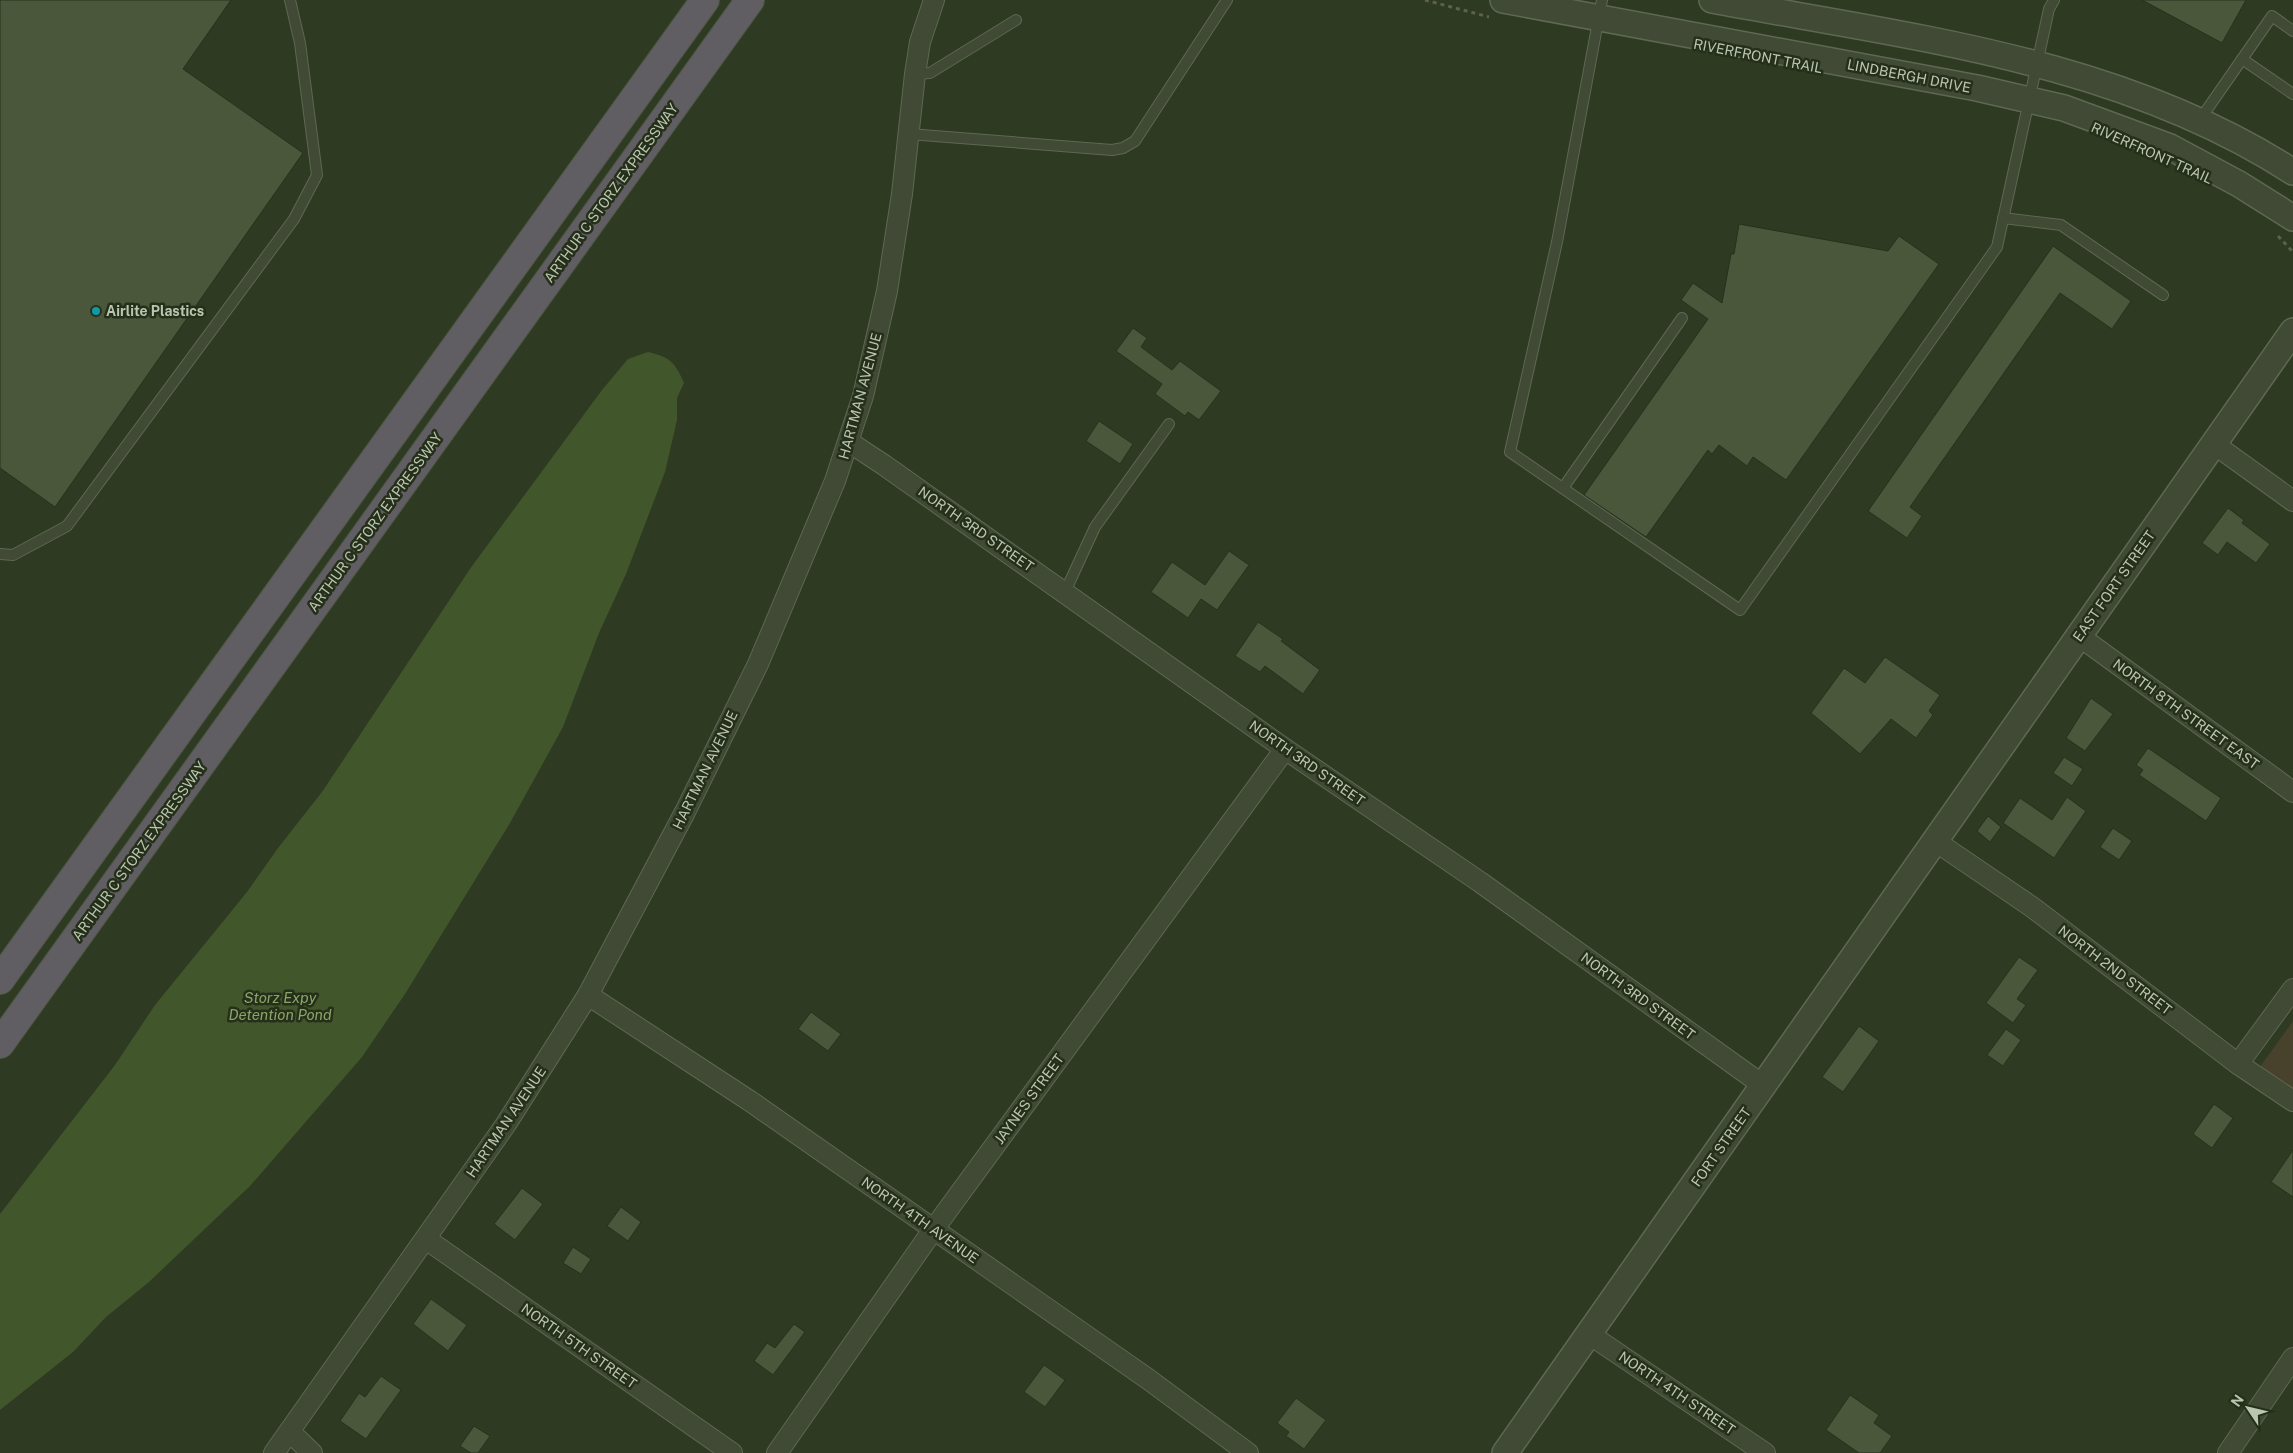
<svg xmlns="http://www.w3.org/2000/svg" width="2293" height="1453" viewBox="0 0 2293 1453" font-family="'Public Sans',sans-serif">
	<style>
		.green { fill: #48422c }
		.water { fill: #42562c }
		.building { fill: #4a573a; stroke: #27311c }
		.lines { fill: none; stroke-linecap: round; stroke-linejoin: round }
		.service-casing { stroke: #5e6853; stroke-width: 12 }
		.minor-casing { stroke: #5e6853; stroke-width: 22 }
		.tertiary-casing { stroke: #5e6853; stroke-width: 28 }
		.trunk-casing { stroke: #4b5540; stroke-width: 30 }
		.path { stroke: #5f614a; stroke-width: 3; stroke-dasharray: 4 4; stroke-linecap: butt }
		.service { stroke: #404a35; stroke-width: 10 }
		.minor { stroke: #404a35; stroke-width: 20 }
		.tertiary { stroke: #404a35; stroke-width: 25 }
		.trunk { stroke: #605e62; stroke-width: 28 }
		.culture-dot { fill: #0f9aa8; stroke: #252f1a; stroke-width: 2 }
		.labels { text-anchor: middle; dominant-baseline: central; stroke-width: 5; stroke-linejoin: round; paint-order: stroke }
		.street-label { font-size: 14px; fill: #bbc6b0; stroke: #252f1a }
		.poi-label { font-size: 14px; font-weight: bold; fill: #bbc6b0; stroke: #252f1a; text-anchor: start }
		.water-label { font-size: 15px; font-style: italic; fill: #89a668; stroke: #252f1a }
	</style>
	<rect width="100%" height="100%" fill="#2e3a21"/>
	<!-- green -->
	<path class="green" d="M 2293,1021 L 2293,1103 L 2254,1075 Z"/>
	<!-- water -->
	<path class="water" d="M 648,352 C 670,357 675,362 684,383 L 677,398 L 677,420 L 665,472 L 626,574 L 599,633 L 563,727 L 510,823 L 405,994 L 362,1057 L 250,1186 L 149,1282 L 106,1317 L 73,1352 L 0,1410 L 0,1214 L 115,1065 L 155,1005 L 247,892 L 278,848 L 322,792 L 472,566 L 602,390 L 628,359 Z"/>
	<!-- building -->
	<g class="building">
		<path d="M 0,0 L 231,0 L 183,69 L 303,153 L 55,507 L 0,468 Z"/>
		<path d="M 2142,0 L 2246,0 L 2222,43 Z"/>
		<path d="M 1739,224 L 1888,251 L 1899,236 L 1939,264 L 1786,480 L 1753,457 L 1747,466 L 1719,445 L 1712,454 L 1708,450 L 1646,537 L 1584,495 L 1708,319 L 1681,300 L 1693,283 L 1722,303 L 1731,254 L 1734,254 Z"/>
		<path d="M 2053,246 L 2131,301 L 2112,329 L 2060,293 L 1910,507 L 1922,516 L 1907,538 L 1868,511 Z"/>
		<path d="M 1133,328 L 1147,338 L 1141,347 L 1172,370 L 1180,361 L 1221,391 L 1199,420 L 1188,412 L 1185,416 L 1155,394 L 1162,384 L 1116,351 Z"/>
		<path d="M 1099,421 L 1133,444 L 1120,464 L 1086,441 Z"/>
		<path d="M 2228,508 L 2244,520 L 2242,523 L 2270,544 L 2256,563 L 2227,542 L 2218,555 L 2202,543 Z"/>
		<path d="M 1229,551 L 1249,565 L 1217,610 L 1201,599 L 1188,618 L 1151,592 L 1172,562 L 1205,585 Z"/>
		<path d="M 1258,622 L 1283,639 L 1281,641 L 1320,670 L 1303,694 L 1265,666 L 1260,672 L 1235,656 Z"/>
		<path d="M 1885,657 L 1940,695 L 1929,711 L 1933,715 L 1916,738 L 1891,719 L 1860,754 L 1811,713 L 1844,668 L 1865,683 Z"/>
		<path d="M 2091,698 L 2113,714 L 2085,751 L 2066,738 Z"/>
		<path d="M 2148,748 L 2221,798 L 2206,821 L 2139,775 L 2143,770 L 2136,765 Z"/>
		<path d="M 2064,757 L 2083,769 L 2072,786 L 2053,773 Z"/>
		<path d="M 2067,797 L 2086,811 L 2054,858 L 2003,823 L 2020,798 L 2052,820 Z"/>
		<path d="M 1988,816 L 2001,827 L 1990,842 L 1977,831 Z"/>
		<path d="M 2113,828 L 2132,841 L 2119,860 L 2100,847 Z"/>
		<path d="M 2019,957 L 2038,970 L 2017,999 L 2026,1005 L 2013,1023 L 1986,1003 Z"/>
		<path d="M 811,1012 L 841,1034 L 828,1051 L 798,1029 Z"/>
		<path d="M 1859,1026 L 1879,1041 L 1843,1092 L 1822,1077 Z"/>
		<path d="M 2006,1029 L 2021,1040 L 2003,1066 L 1987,1055 Z"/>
		<path d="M 2214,1104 L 2233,1118 L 2212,1148 L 2193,1134 Z"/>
		<path d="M 2293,1150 L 2293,1197 L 2271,1182 Z"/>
		<path d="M 522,1188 L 543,1204 L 515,1240 L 494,1224 Z"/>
		<path d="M 621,1207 L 641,1222 L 628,1241 L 607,1226 Z"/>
		<path d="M 573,1247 L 591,1259 L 581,1274 L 563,1263 Z"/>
		<path d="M 431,1299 L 467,1325 L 448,1351 L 413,1324 Z"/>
		<path d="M 794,1324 L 805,1332 L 773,1375 L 754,1361 L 767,1343 L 775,1348 Z"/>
		<path d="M 1044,1365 L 1065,1380 L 1045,1407 L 1024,1392 Z"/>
		<path d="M 381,1376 L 401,1390 L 366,1439 L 340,1421 L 359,1393 L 365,1397 Z"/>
		<path d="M 1850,1395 L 1879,1415 L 1874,1423 L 1892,1436 L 1880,1453 L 1859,1453 L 1826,1430 Z"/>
		<path d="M 1296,1398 L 1326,1420 L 1304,1449 L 1286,1436 L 1289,1432 L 1277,1423 Z"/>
		<path d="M 474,1426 L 490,1436 L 478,1453 L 471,1453 L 460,1446 Z"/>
	</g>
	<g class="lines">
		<!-- service casing -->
		<g class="service-casing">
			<g id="service">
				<path d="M 1602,0 L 1557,242 L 1510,452 L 1740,610 L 1997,247 L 2049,9 L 2054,0"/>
				<path d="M 2242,59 L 2293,94"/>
				<path d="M 915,74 L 930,73 L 1016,20"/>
				<path d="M 2199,121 L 2272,16 L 2293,31"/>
				<path d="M 909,134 L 1112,150 L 1123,148 L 1135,141 L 1227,0"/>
				<path d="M 2003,218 L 2061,225 L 2163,295"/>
				<path d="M 1563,488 L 1682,318"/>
				<path d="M 0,554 L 13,555 L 67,526 L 294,219 L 317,175 L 300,43 L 290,0"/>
				<path d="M 1065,592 L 1095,527 L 1169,424"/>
			</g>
		</g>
		<!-- minor casing -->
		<g class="minor-casing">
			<g id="minor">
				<path d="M 849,442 L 884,465 L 1285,749 L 1480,882 L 1764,1086"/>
				<path d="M 2214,444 L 2293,501"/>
				<path d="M 2079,636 L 2293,792"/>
				<path d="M 1935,841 L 2032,907 L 2238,1064 L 2293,1101"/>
				<path d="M 588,995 L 750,1101 L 1148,1379 L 1248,1453"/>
				<path d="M 2238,1064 L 2293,989"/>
				<path d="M 426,1239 L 732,1453"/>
				<path d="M 1589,1334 L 1765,1453"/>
				<path d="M 290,1432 L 312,1453"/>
				<path d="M 274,1453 L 506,1124 L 588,995 L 685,812 L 758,664 L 835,481 L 863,396 L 887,291 L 902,194 L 915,74 L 920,42 L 934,0"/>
				<path d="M 777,1453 L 933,1230 L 1285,749"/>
				<path d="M 2228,1453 L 2293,1358"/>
			</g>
		</g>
		<!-- tertiary casing -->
		<g class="tertiary-casing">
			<g id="tertiary">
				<path d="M 1503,0 L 1977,88 L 2064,108 L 2170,147 L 2239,184 L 2293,218"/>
				<path d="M 1712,0 C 1910,37 2120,60 2293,172"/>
				<path d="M 1505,1453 L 2293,331"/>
			</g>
		</g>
		<!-- trunk casing -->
		<g class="trunk-casing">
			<g id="trunk">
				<path d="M 0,980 L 705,0"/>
				<path d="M 0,1044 L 750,0"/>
			</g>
		</g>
		<!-- path -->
		<g class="path">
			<path d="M 1425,0 L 1489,17"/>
			<path d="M 2278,236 L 2293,252"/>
		</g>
		<!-- service -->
		<use href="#service" class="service"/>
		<!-- minor -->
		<use href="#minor" class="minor"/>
		<!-- tertiary -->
		<use href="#tertiary" class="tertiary"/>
		<!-- trunk -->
		<use href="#trunk" class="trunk"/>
	</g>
	<!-- markers -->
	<circle class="culture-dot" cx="96" cy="311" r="5"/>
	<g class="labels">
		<!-- street labels -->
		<g class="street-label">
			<text transform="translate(1758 56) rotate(11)">RIVERFRONT TRAIL</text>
			<text transform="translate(1909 76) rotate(11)">LINDBERGH DRIVE</text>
			<text transform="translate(2152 153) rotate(24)">RIVERFRONT TRAIL</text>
			<text transform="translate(611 193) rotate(-54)">ARTHUR C STORZ EXPRESSWAY</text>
			<text transform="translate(860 396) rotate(-75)">HARTMAN AVENUE</text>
			<text transform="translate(375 522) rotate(-54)">ARTHUR C STORZ EXPRESSWAY</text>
			<text transform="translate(976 529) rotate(35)">NORTH 3RD STREET</text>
			<text transform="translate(2114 586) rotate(-55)">EAST FORT STREET</text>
			<text transform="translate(2186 714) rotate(36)">NORTH 8TH STREET EAST</text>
			<text transform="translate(1307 763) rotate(35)">NORTH 3RD STREET</text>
			<text transform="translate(705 770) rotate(-64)">HARTMAN AVENUE</text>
			<text transform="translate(139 851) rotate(-54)">ARTHUR C STORZ EXPRESSWAY</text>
			<text transform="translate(2115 970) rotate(37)">NORTH 2ND STREET</text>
			<text transform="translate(1638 996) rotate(36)">NORTH 3RD STREET</text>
			<text transform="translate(1029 1099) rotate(-54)">JAYNES STREET</text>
			<text transform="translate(506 1122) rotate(-56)">HARTMAN AVENUE</text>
			<text transform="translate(1721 1147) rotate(-55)">FORT STREET</text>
			<text transform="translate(920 1220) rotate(35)">NORTH 4TH AVENUE</text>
			<text transform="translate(579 1346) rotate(35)">NORTH 5TH STREET</text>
			<text transform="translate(1677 1393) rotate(34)">NORTH 4TH STREET</text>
		</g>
		<!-- poi labels -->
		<g class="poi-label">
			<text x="106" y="311">Airlite Plastics</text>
		</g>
		<!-- water labels -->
		<g class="water-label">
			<text x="280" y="997">Storz Expy<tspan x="280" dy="17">Detention Pond</tspan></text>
		</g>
	</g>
	<!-- north arrow -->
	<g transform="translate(2248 1408) rotate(305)" stroke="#252f1a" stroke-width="4" paint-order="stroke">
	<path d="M0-4L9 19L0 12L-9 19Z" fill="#bbc6b0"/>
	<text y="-8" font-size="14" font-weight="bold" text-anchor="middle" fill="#bbc6b0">N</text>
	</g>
</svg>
